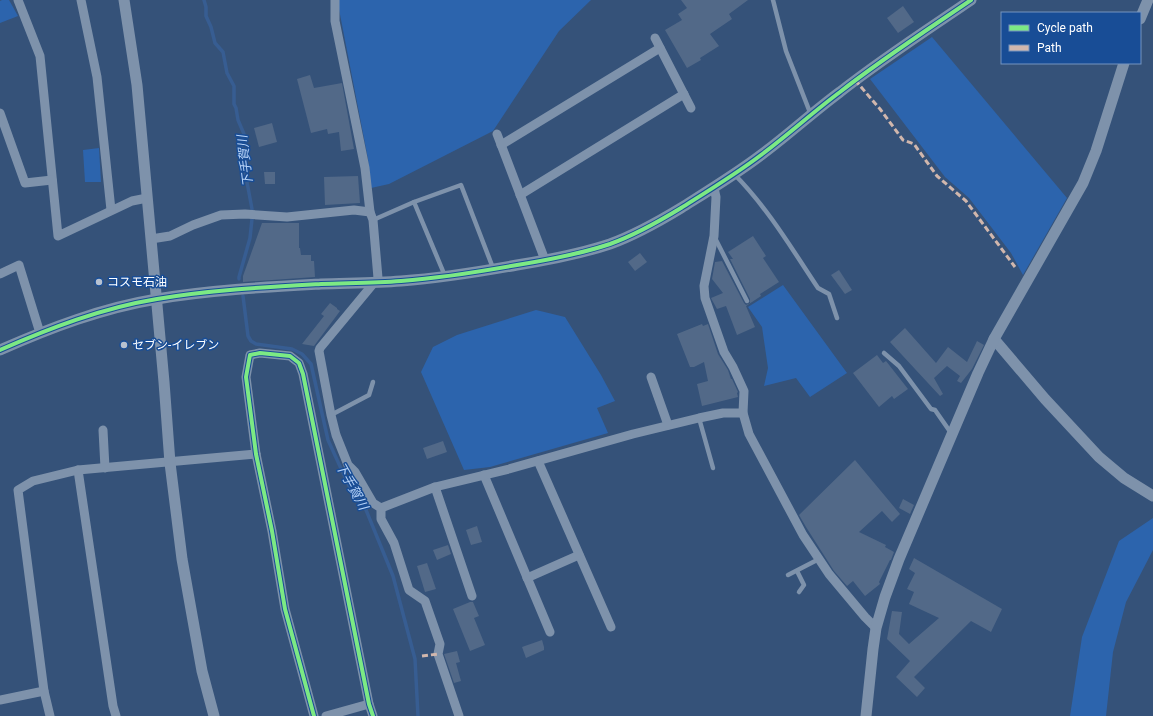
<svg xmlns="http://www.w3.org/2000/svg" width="1153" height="716" viewBox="0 0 1153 716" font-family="Roboto,'Noto Sans JP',sans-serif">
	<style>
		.green { fill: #2c64ad }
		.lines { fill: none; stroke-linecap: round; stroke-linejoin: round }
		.stream { stroke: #375d92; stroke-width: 3.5 }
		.building { fill: #526988 }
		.service { stroke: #7e92ab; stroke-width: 4.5 }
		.minor { stroke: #7e92ab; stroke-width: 9 }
		.tertiary { stroke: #7e92ab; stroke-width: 11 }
		.quiet { stroke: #d1b7ad; stroke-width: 3; stroke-dasharray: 6 3; stroke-linecap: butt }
		.cycleway-casing { stroke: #184d96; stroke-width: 6 }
		.cycleway { stroke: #7ce984; stroke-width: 4 }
		.poi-dot { fill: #b8c2d0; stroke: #184d96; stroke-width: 1.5 }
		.labels { text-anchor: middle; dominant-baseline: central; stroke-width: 3; stroke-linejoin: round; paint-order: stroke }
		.poi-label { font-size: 12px; fill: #fff; stroke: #184d96; text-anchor: start }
		.water-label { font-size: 13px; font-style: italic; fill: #b7d3f8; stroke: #184d96 }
	</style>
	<rect width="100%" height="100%" fill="#355279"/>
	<!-- green -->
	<g class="green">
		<path d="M 2,0 L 9,0 L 18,16 L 0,23 L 0,1 Z"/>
		<path d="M 339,0 L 591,0 L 559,31 L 493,131 L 389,184 L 371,188 L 368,159 L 338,4 Z"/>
		<path d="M 932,37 L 1067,198 L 1023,275 L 1011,253 L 969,198 L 945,177 L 870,79 Z"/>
		<path d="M 99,148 L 101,182 L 85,182 L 83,150 Z"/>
		<path d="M 783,285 L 847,373 L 810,397 L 796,378 L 764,386 L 768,368 L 762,327 L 748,307 Z"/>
		<path d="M 536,310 L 565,317 L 601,375 L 615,401 L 597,408 L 608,433 L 490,467 L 464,470 L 421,372 L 433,347 L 457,335 Z"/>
		<path d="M 1153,518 L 1153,550 L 1126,602 L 1113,652 L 1106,716 L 1070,716 L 1082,637 L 1119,541 Z"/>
	</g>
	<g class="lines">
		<!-- stream -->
		<g class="stream">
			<path d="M 204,0 L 206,7 L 206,16 L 211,27 L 215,43 L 223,52 L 227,73 L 234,86 L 234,104 L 236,108 L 238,120 L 244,134 L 241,150 L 252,209"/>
			<path d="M 239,279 L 239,277 L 250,238 L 252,219"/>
			<path d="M 243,296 L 248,336 L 251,341 L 256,344 L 292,349 L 302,354 L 311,364 L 328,440 L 349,486 L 364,505 L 393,576 L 415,659 L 418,716"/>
		</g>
	</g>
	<!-- building -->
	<g class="building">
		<path d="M 681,0 L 748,0 L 729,14 L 732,19 L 710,34 L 719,46 L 700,58 L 701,60 L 687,68 L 665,30 L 682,20 L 678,14 L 687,8 Z"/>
		<path d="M 903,6 L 914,22 L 898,33 L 887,18 Z"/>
		<path d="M 310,75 L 314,88 L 342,83 L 354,149 L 341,151 L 339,132 L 328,134 L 327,129 L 311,133 L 297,79 Z"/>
		<path d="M 272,123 L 277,142 L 259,147 L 254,128 Z"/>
		<path d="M 264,172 L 275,172 L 275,184 L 265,184 Z"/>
		<path d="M 358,176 L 360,203 L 325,205 L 324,177 Z"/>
		<path d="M 262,223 L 299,223 L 299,248 L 300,248 L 301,255 L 311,255 L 311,261 L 314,261 L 315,277 L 243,282 L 243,276 Z"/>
		<path d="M 753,236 L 766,256 L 763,258 L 779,282 L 760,294 L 761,296 L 746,306 L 755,327 L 737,335 L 726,306 L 717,309 L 712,300 L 711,298 L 723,293 L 712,279 L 715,262 L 722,261 L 744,303 L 746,305 L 750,303 L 750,299 L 730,259 L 733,259 L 728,252 Z"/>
		<path d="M 640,253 L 647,262 L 635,271 L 628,262 Z"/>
		<path d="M 839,270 L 852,290 L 845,294 L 831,275 Z"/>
		<path d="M 330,303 L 337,308 L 337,309 L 340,311 L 314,346 L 302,344 L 324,316 L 321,314 Z"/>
		<path d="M 702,324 L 703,326 L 708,324 L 718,354 L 728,370 L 731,379 L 732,379 L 738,392 L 737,393 L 738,397 L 702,406 L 697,384 L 708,381 L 704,362 L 694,367 L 690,367 L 677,334 Z"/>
		<path d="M 905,328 L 936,363 L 948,347 L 967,362 L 977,341 L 984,345 L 972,369 L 961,383 L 957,381 L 960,376 L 947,366 L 934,378 L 943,394 L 940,396 L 890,342 Z"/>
		<path d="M 877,355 L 883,363 L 886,361 L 908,389 L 894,399 L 892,396 L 879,407 L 853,373 Z"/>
		<path d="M 443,441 L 447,452 L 427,459 L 423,448 Z"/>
		<path d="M 855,460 L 900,514 L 892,522 L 882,511 L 859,532 L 886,545 L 885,547 L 894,552 L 891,560 L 890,560 L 879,582 L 880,584 L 865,596 L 853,581 L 847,586 L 834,571 L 806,527 L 799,515 Z"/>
		<path d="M 903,499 L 914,505 L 910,514 L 899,508 Z"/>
		<path d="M 477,526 L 482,542 L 471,545 L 466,530 Z"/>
		<path d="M 448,545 L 451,554 L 437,560 L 433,550 Z"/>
		<path d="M 914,558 L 1002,609 L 991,632 L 971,621 L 914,677 L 925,688 L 917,697 L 896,677 L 910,661 L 887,639 L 892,611 L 902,612 L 899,634 L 909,644 L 939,618 L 909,604 L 914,592 L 907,589 L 915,573 L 909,569 Z"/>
		<path d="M 427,563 L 436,589 L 425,592 L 417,566 Z"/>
		<path d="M 470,602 L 473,602 L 479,616 L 474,618 L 485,645 L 470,651 L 453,609 Z"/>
		<path d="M 542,640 L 544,647 L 544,650 L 526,658 L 522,647 Z"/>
		<path d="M 457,651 L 460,662 L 456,663 L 461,681 L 454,683 L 444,654 Z"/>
	</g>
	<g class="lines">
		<!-- service -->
		<g class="service">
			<path d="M 773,0 L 786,51 L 811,115"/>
			<path d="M 734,174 C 767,207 792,249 818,288 L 829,294 L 837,318"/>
			<path d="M 414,202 L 445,276"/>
			<path d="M 373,220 L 414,202 L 461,185 L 493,268"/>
			<path d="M 715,238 L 747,301"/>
			<path d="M 884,353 L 899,366 L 931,409 L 935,410 L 951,433"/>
			<path d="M 331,415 L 369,395 L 373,382"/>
			<path d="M 699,418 L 713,468"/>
			<path d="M 797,571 L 804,585 L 799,592"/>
			<path d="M 788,575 L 819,559"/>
		</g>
		<!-- minor -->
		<g class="minor">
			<path d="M 18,0 L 40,56 L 58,236 L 132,201 L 147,198"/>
			<path d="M 81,0 L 97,77 L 111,210"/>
			<path d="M 335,0 L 335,21 L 365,168 L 370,212 L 373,220 L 378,278 L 320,348 L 319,351 L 331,415 L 336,435 L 348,465 L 355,472 L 373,503 L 381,508 L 381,519 L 394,543 L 409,590 L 425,601 L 440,644 L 438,654 L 459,716"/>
			<path d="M 655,38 L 691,108"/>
			<path d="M 0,113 L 25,183 L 52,180"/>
			<path d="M 497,134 L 545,260"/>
			<path d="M 501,145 L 660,48"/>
			<path d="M 714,188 L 716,197 L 714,236 L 704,286 L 705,298 L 724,352 L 733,367 L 744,391 L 743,413 L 749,434 L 803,535 L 829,574 L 865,617 L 876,628"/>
			<path d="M 520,195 L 684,94"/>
			<path d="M 151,239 L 170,236 L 193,225 L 221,215 L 245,214 L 287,217 L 354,210 L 370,212"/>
			<path d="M 0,274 L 19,265 L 40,333"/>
			<path d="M 651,377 L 668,425"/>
			<path d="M 103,430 L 105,468"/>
			<path d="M 538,461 L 611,627"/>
			<path d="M 78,470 L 113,706 L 116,716"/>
			<path d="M 484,475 L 550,632"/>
			<path d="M 435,487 L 472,596"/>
			<path d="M 381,508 L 435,487 L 509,469 L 633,434 L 699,418 L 723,413 L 743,413"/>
			<path d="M 527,578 L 579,555"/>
			<path d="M 0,700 L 44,691"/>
			<path d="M 50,716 L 44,691 L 18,490 L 33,481 L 78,470 L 256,454"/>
			<path d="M 314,716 L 285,609 L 272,531 L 256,454 L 246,377 L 250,355 L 260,353 L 290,356 L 299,363 L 303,374 L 369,704 L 373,716"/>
			<path d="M 326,716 L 369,704"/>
		</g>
		<!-- tertiary -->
		<g class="tertiary">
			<path d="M 124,0 L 137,85 L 164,382 L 170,463 L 182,559 L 202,671 L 214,716"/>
			<path d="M 1140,19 L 1148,0"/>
			<path d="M 994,339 L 1045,399 L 1099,457 L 1124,478 L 1153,496"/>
			<path d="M 0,350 C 50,328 102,308 157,299 C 209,290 267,287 321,284 C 347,283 374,283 401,281 C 440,278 478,272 517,265 C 548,260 580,254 610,244 C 635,235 658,222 681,208 C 708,191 736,174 761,155 C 788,135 813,112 840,92 C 882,59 927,30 971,0"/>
			<path d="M 866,716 L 873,649 L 876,628 L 885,597 L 899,559 L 978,373 L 994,339 L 1083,183 L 1096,151 L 1124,63"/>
		</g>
		<!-- quiet -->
		<g class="quiet">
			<path d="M 855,80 L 880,109 L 903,140 L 914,144 L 937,176 L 966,201 L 1015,267"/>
			<path d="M 422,656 L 438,654"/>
		</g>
		<!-- cycleway casing -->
		<g class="cycleway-casing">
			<g id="cycleway">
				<path d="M 0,350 C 50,328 102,308 157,299 C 209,290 267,287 321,284 C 347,283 374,283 401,281 C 440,278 478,272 517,265 C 548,260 580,254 610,244 C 635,235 658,222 681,208 C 708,191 736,174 761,155 C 788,135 813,112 840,92 C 882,59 927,30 971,0"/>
				<path d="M 314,716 L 285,609 L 272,531 L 256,454 L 246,377 L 250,355 L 260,353 L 290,356 L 299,363 L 303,374 L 369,704 L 373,716"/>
			</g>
		</g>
		<!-- cycleway -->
		<use href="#cycleway" class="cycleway"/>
	</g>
	<!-- markers -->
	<g class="poi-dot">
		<circle cx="99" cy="282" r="4"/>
		<circle cx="124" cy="345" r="4"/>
	</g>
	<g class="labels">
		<!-- poi labels -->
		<g class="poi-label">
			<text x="107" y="282">コスモ石油</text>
			<text x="132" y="345">セブン-イレブン</text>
		</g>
		<!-- water labels -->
		<g class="water-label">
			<text transform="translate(245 161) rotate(-97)">下手賀川</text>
			<text transform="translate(352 486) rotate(61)">下手賀川</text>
		</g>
	</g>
	<!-- legend -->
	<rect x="1001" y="12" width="140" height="52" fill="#184d96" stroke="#7494c0"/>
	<rect x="1009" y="25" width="20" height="6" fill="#7ce984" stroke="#7494c0"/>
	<text x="1037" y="32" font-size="12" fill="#ffffff">Cycle path</text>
	<rect x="1009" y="45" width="20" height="6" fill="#d1b7ad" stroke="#7494c0"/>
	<text x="1037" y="52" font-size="12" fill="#ffffff">Path</text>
</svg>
